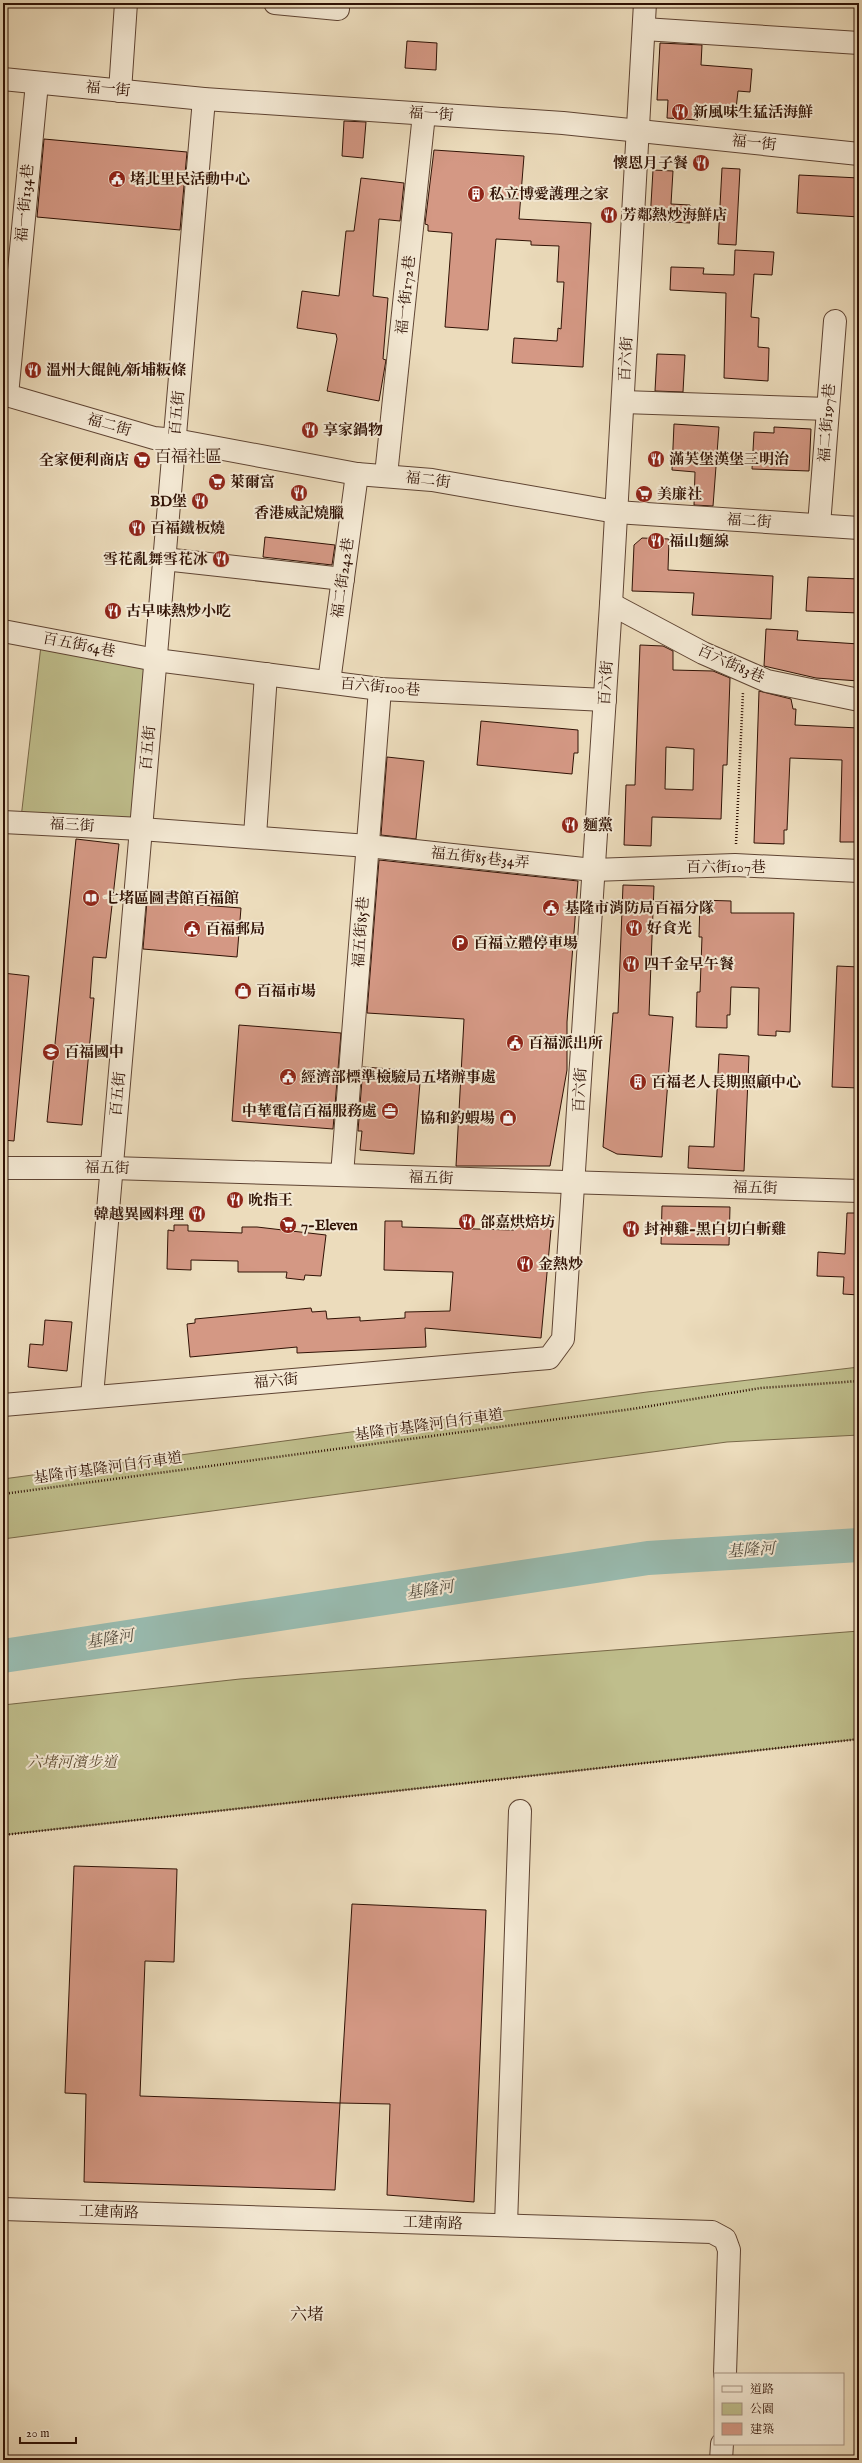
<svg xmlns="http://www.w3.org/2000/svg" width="862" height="2463" viewBox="0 0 862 2463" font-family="'IM FELL English','Noto Serif TC',serif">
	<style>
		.green { fill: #bfbe8c; stroke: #786848 }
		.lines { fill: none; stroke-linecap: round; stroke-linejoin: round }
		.river { stroke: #99bcb1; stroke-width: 34 }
		.building { fill: #d49884; stroke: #301205; fill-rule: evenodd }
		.minor-casing { stroke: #5f4433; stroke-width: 24 }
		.path { stroke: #301205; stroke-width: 2.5; stroke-dasharray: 1 2; stroke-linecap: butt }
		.minor { stroke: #f3e8d3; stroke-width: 22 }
		.labels { text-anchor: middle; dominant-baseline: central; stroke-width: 4; stroke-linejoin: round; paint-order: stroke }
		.street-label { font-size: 15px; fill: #301205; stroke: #f3e8d3 }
		.poi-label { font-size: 15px; font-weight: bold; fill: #301205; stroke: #f3e8d3; text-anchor: start }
		.park-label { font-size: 15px; font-style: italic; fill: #624e34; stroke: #f3e8d3 }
		.water-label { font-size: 16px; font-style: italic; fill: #554e41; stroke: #f3e8d3 }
		.quarter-label { font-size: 17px; fill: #301205; stroke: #f3e8d3 }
	</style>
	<rect width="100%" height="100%" fill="#ecdcbc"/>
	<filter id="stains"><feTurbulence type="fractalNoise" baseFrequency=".005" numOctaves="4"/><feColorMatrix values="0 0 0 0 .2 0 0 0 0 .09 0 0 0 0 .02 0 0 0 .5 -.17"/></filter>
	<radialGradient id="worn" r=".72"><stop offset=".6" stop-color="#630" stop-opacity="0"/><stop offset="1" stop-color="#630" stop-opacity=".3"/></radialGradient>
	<!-- green -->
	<g class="green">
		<path d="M 42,637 L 156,660 L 141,829 L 21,818 Z"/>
		<path d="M 859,1367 L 859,1435 L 727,1442 L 3,1539 L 3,1479 L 647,1392 Z"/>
		<path d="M 859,1631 L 859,1739 L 3,1835 L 3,1705 L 240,1679 Z"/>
	</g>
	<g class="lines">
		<!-- river -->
		<path class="river" d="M 3,1656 L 648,1558 L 859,1545"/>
	</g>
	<!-- building -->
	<g class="building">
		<path d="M 407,41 L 437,43 L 436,70 L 405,68 Z"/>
		<path d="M 660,43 L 702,45 L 701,65 L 752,69 L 750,92 L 738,91 L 736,109 L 699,106 L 698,120 L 667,118 L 668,100 L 657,100 Z"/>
		<path d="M 344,121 L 366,122 L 363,158 L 342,156 Z"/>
		<path d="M 44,139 L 187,152 L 180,230 L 37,217 Z"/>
		<path d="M 434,150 L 524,156 L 519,219 L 591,223 L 583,367 L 512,363 L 514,338 L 557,341 L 558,328 L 561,329 L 564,282 L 557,282 L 559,246 L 531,245 L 531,241 L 496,239 L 488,330 L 445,327 L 452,233 L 428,231 L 428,225 L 425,224 Z"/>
		<path d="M 722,168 L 740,169 L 736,245 L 718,244 Z"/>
		<path d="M 653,170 L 673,171 L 671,204 L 690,205 L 690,223 L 650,221 Z"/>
		<path d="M 799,175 L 859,178 L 859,217 L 797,213 Z"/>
		<path d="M 361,178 L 404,183 L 400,221 L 379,219 L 373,296 L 388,298 L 383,359 L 386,360 L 379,401 L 327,391 L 337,339 L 336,334 L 297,328 L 302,291 L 339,296 L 346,231 L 354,231 Z"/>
		<path d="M 735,250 L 774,252 L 772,275 L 754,274 L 751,317 L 759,318 L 758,347 L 769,348 L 768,381 L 724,378 L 726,293 L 670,290 L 671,267 L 704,268 L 703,274 L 734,275 Z"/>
		<path d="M 657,354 L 685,355 L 683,392 L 655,391 Z"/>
		<path d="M 674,424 L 719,427 L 713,506 L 694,505 L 695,472 L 672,470 Z"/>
		<path d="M 774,427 L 811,429 L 809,471 L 752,469 L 754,432 L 774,433 Z"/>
		<path d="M 265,537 L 335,545 L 332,565 L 263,557 Z"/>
		<path d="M 642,538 L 669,539 L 668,570 L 773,576 L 771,619 L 692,615 L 694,593 L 632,591 L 634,545 Z"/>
		<path d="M 808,577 L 859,579 L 859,613 L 806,611 Z"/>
		<path d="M 766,629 L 798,631 L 797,640 L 859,644 L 859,681 L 816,678 L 764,666 Z"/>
		<path d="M 640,645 L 663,646 L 673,651 L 673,670 L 713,671 L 730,678 L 727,765 L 723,765 L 721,819 L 652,817 L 651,846 L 624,845 L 626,785 L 635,785 ZM 666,747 L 694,749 L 693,790 L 665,789 Z"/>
		<path d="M 759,691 L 791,699 L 793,709 L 796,709 L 795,725 L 859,728 L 859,842 L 840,842 L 842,760 L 790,758 L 787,830 L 784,830 L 784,844 L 754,843 Z"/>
		<path d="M 481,721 L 578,730 L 578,753 L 574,753 L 572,774 L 477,765 Z"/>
		<path d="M 387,757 L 424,761 L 416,839 L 381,835 Z"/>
		<path d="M 76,839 L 119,844 L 106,958 L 93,957 L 90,998 L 94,998 L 82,1125 L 47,1122 Z"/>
		<path d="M 379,860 L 578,881 L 567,1022 L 567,1070 L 550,1166 L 456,1166 L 464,1019 L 367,1013 Z"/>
		<path d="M 623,885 L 654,886 L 649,1015 L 673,1017 L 662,1157 L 617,1154 L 603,1147 L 613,1013 L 618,1013 Z"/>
		<path d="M 700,900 L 731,901 L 731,913 L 794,913 L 790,1032 L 776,1031 L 776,1036 L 758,1035 L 759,988 L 731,987 L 730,1015 L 727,1015 L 727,1028 L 696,1027 L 697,992 L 700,992 L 702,937 L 699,937 Z"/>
		<path d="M 147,901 L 241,908 L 237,957 L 143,949 Z"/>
		<path d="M 837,966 L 859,967 L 859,1088 L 832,1087 Z"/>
		<path d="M 3,973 L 29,976 L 14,1141 L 3,1140 Z"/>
		<path d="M 239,1025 L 341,1033 L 333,1129 L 232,1121 Z"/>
		<path d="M 719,1054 L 749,1056 L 744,1171 L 688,1168 L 689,1146 L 714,1147 Z"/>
		<path d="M 363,1067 L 421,1071 L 414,1154 L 360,1150 L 362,1131 L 358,1131 Z"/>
		<path d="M 662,1206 L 730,1207 L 729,1245 L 661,1244 Z"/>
		<path d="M 847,1213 L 859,1213 L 859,1295 L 843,1294 L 844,1277 L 817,1276 L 818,1252 L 845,1254 Z"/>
		<path d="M 515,1216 L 552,1219 L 541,1338 L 425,1328 L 426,1347 L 297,1353 L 297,1347 L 190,1357 L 187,1324 L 195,1323 L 195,1319 L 311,1308 L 312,1312 L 326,1311 L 327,1319 L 360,1317 L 360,1321 L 405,1318 L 405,1312 L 450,1311 L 453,1272 L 384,1270 L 385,1221 L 402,1221 L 402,1227 L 514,1230 Z"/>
		<path d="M 174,1225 L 188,1225 L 188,1231 L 242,1233 L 242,1227 L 257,1227 L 326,1235 L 321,1276 L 305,1275 L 304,1280 L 286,1278 L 287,1272 L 238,1272 L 238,1261 L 191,1260 L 191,1270 L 167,1269 L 168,1230 L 174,1231 Z"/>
		<path d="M 45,1320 L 72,1322 L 67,1371 L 28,1367 L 30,1344 L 43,1345 Z"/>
		<path d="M 74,1866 L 177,1869 L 174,1962 L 145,1961 L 140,2096 L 340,2103 L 335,2190 L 84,2182 L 86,2094 L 65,2093 Z"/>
		<path d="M 352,1904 L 486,1910 L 474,2202 L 387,2195 L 390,2104 L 340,2103 Z"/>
	</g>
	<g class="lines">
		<!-- minor casing -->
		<g class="minor-casing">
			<g id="minor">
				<path d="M 275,3 L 338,9"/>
				<path d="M 644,29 L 859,43"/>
				<path d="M 3,79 L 204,99 L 563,123 L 859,154"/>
				<path d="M 120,91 L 126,3"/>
				<path d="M 3,394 L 154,438 L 175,440 L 357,474 L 432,480 L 616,512 L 859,528"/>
				<path d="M 7,395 L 37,83"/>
				<path d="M 623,402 L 828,409"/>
				<path d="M 386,475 L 424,114"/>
				<path d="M 819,525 L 835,321"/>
				<path d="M 164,559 L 343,579"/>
				<path d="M 611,604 L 703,653 L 767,681 L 859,700"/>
				<path d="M 3,631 L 156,660 L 380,689 L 605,700"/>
				<path d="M 329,682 L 357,474"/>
				<path d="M 3,822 L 141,829 L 368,846 L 593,870 L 735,865 L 859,871"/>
				<path d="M 255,836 L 266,674"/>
				<path d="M 3,1168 L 112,1168 L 859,1191"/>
				<path d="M 342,1175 L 380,689"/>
				<path d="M 92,1396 L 204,99"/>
				<path d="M 3,1405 L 549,1358 L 563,1339 L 611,604 L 645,3"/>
				<path d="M 3,2209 L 712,2232 L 725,2239 L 729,2250 L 725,2374"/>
				<path d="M 506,2225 L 520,1811"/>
				<path d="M 721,2460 L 722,2444"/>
			</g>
		</g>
		<!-- path -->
		<g class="path">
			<path d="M 736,844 L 743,692"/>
			<path d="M 3,1494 L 632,1409 L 761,1388 L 859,1381"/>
			<path d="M 3,1835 L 859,1739"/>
		</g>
		<!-- minor -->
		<use href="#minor" class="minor"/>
	</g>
	<!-- icons -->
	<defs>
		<g id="restaurant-disc" transform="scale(0.9)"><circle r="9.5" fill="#8f2418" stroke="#f3e8d3"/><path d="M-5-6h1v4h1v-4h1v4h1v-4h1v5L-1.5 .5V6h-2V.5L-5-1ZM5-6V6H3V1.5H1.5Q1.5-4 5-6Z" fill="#fff"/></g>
		<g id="civic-disc" transform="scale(0.9)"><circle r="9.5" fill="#8f2418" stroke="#f3e8d3"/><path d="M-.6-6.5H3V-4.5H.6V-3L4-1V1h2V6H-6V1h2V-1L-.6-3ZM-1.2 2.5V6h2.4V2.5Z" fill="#fff"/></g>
		<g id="building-disc" transform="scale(0.9)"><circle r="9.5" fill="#8f2418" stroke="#f3e8d3"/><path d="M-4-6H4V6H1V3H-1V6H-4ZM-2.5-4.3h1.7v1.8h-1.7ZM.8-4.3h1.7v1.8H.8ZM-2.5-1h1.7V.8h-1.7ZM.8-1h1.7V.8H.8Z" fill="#fff"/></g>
		<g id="supermarket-disc" transform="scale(0.9)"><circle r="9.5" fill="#8f2418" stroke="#f3e8d3"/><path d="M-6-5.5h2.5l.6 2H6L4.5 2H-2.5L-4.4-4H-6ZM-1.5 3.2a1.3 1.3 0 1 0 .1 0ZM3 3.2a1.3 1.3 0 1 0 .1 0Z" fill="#fff"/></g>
		<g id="library-disc" transform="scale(0.9)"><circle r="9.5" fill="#8f2418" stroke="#f3e8d3"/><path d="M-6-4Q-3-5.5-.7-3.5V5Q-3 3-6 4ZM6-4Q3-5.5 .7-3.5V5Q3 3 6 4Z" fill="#fff"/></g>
		<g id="parking-disc" transform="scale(0.9)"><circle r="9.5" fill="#8f2418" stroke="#f3e8d3"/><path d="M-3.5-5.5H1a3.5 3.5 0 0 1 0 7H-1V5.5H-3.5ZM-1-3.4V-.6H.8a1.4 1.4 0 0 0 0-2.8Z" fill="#fff"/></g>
		<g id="shop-disc" transform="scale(0.9)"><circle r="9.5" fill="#8f2418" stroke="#f3e8d3"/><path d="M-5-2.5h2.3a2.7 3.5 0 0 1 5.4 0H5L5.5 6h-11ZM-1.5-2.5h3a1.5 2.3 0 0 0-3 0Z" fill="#fff"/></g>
		<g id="school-disc" transform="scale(0.9)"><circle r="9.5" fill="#8f2418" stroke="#f3e8d3"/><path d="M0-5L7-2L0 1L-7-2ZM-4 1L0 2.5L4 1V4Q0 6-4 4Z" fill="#fff"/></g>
		<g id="office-disc" transform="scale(0.9)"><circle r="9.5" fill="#8f2418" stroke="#f3e8d3"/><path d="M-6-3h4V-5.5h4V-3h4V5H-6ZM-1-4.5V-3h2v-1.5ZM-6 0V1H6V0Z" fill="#fff"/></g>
	</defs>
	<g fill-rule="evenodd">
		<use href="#restaurant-disc" x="680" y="112"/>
		<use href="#restaurant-disc" x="701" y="163"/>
		<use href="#civic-disc" x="117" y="179"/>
		<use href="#building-disc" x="476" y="194"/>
		<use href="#restaurant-disc" x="609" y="215"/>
		<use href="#restaurant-disc" x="33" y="370"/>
		<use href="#restaurant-disc" x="310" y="430"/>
		<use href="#restaurant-disc" x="656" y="459"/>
		<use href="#supermarket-disc" x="142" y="460"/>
		<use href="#supermarket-disc" x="217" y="482"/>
		<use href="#restaurant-disc" x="299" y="493"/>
		<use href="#supermarket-disc" x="644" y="494"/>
		<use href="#restaurant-disc" x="200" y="501"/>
		<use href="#restaurant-disc" x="137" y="528"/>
		<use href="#restaurant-disc" x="656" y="541"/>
		<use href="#restaurant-disc" x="221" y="559"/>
		<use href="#restaurant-disc" x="113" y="611"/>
		<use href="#restaurant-disc" x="570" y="825"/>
		<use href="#library-disc" x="91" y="898"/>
		<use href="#civic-disc" x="551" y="908"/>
		<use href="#restaurant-disc" x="634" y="928"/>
		<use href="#civic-disc" x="192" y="929"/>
		<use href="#parking-disc" x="460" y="943"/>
		<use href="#restaurant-disc" x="631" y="964"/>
		<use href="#shop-disc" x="243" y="991"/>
		<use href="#civic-disc" x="515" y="1043"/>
		<use href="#school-disc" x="51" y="1052"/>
		<use href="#civic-disc" x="288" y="1077"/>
		<use href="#building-disc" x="638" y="1082"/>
		<use href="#office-disc" x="390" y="1111"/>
		<use href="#shop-disc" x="508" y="1118"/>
		<use href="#restaurant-disc" x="235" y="1200"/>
		<use href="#restaurant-disc" x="197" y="1214"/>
		<use href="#restaurant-disc" x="467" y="1222"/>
		<use href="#supermarket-disc" x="288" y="1225"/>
		<use href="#restaurant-disc" x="631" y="1229"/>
		<use href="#restaurant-disc" x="525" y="1264"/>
	</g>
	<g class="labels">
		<!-- street labels -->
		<g class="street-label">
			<text transform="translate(108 89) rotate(5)">福一街</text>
			<text transform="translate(431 114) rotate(4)">福一街</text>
			<text transform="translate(754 143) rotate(6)">福一街</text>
			<text transform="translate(25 203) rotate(-85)">福一街134巷</text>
			<text transform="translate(406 295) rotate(-84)">福一街172巷</text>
			<text transform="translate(626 359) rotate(-87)">百六街</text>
			<text transform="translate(177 413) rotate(-85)">百五街</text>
			<text transform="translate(827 423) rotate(-86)">福二街197巷</text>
			<text transform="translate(109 425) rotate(16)">福二街</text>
			<text transform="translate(428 480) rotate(7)">福二街</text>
			<text transform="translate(749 521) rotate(4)">福二街</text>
			<text transform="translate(343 578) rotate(-82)">福二街242巷</text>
			<text transform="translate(79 645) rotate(11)">百五街64巷</text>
			<text transform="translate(731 664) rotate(24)">百六街83巷</text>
			<text transform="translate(606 683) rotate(-86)">百六街</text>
			<text transform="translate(380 687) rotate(5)">百六街100巷</text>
			<text transform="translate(148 748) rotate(-85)">百五街</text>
			<text transform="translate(72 825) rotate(3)">福三街</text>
			<text transform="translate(480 858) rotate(6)">福五街85巷34弄</text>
			<text x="726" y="867">百六街107巷</text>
			<text transform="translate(361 932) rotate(-86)">福五街85巷</text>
			<text transform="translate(580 1090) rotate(-87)">百六街</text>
			<text transform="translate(118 1094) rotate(-85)">百五街</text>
			<text transform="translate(107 1168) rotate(1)">福五街</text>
			<text transform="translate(431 1178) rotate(2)">福五街</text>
			<text transform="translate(755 1188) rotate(1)">福五街</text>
			<text transform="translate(276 1381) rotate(-5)">福六街</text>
			<text transform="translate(429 1425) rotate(-8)">基隆市基隆河自行車道</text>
			<text transform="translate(108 1468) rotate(-8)">基隆市基隆河自行車道</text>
			<text transform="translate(109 2212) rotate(2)">工建南路</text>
			<text transform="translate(433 2223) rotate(2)">工建南路</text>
		</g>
		<!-- poi labels -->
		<g class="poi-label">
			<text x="693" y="112">新風味生猛活海鮮</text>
			<text x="688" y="163" text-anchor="end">懷恩月子餐</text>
			<text x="130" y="179">堵北里民活動中心</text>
			<text x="489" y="194">私立博愛護理之家</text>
			<text x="622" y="215">芳鄰熱炒海鮮店</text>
			<text x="46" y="370">溫州大餛飩/新埔粄條</text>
			<text x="323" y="430">享家鍋物</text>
			<text x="669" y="459">滿芙堡漢堡三明治</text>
			<text x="129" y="460" text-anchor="end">全家便利商店</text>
			<text x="230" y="482">萊爾富</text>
			<text x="657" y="494">美廉社</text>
			<text x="187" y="501" text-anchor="end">BD堡</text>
			<text x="299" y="513" text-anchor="middle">香港威記燒臘</text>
			<text x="150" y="528">百福鐵板燒</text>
			<text x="669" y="541">福山麵線</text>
			<text x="208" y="559" text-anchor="end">雪花亂舞雪花冰</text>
			<text x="126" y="611">古早味熱炒小吃</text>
			<text x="583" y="825">麵黨</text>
			<text x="104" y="898">七堵區圖書館百福館</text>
			<text x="564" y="908">基隆市消防局百福分隊</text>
			<text x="647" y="928">好食光</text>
			<text x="205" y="929">百福郵局</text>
			<text x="473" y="943">百福立體停車場</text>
			<text x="644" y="964">四千金早午餐</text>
			<text x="256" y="991">百福市場</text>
			<text x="528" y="1043">百福派出所</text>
			<text x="64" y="1052">百福國中</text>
			<text x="301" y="1077">經濟部標準檢驗局五堵辦事處</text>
			<text x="651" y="1082">百福老人長期照顧中心</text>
			<text x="377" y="1111" text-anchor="end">中華電信百福服務處</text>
			<text x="495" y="1118" text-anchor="end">協和釣蝦場</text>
			<text x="248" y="1200">吮指王</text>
			<text x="184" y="1214" text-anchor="end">韓越異國料理</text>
			<text x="480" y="1222">郃嘉烘焙坊</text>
			<text x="301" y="1225">7-Eleven</text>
			<text x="644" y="1229">封神雞-黑白切白斬雞</text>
			<text x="538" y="1264">金熱炒</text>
		</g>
		<!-- park labels -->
		<g class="park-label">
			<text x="72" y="1762">六堵河濱步道</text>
		</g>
		<!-- water labels -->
		<g class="water-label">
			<text transform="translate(751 1551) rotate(-4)">基隆河</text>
			<text transform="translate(430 1591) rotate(-9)">基隆河</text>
			<text transform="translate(110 1640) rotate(-9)">基隆河</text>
		</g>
		<!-- quarter labels -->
		<g class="quarter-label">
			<text x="188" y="457">百福社區</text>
			<text x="307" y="2315">六堵</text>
		</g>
	</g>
	<!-- margin -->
	<rect width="862" height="2463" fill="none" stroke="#ecdcbc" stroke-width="16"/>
	<rect x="4" y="4" width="854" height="2455" fill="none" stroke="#301205" stroke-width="2"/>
	<rect x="8" y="8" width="846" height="2447" fill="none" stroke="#301205"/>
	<!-- legend -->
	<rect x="714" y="2373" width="130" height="72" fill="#f3e8d3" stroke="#a59281"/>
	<rect x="722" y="2386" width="20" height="6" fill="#f3e8d3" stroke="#a59281"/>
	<text x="750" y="2393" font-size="12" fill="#301205">道路</text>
	<rect x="722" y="2403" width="20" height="12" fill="#bfbe8c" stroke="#a59281"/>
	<text x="750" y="2413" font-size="12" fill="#301205">公園</text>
	<rect x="722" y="2423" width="20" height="12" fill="#d49884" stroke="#a59281"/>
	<text x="750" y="2433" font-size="12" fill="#301205">建築</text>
	<!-- scale -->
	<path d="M20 2437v6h56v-6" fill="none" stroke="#301205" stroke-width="2"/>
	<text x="26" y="2437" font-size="12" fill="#301205" stroke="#f3e8d3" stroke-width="3" paint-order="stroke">20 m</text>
	<rect width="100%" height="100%" filter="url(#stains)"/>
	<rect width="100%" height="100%" fill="url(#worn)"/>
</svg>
